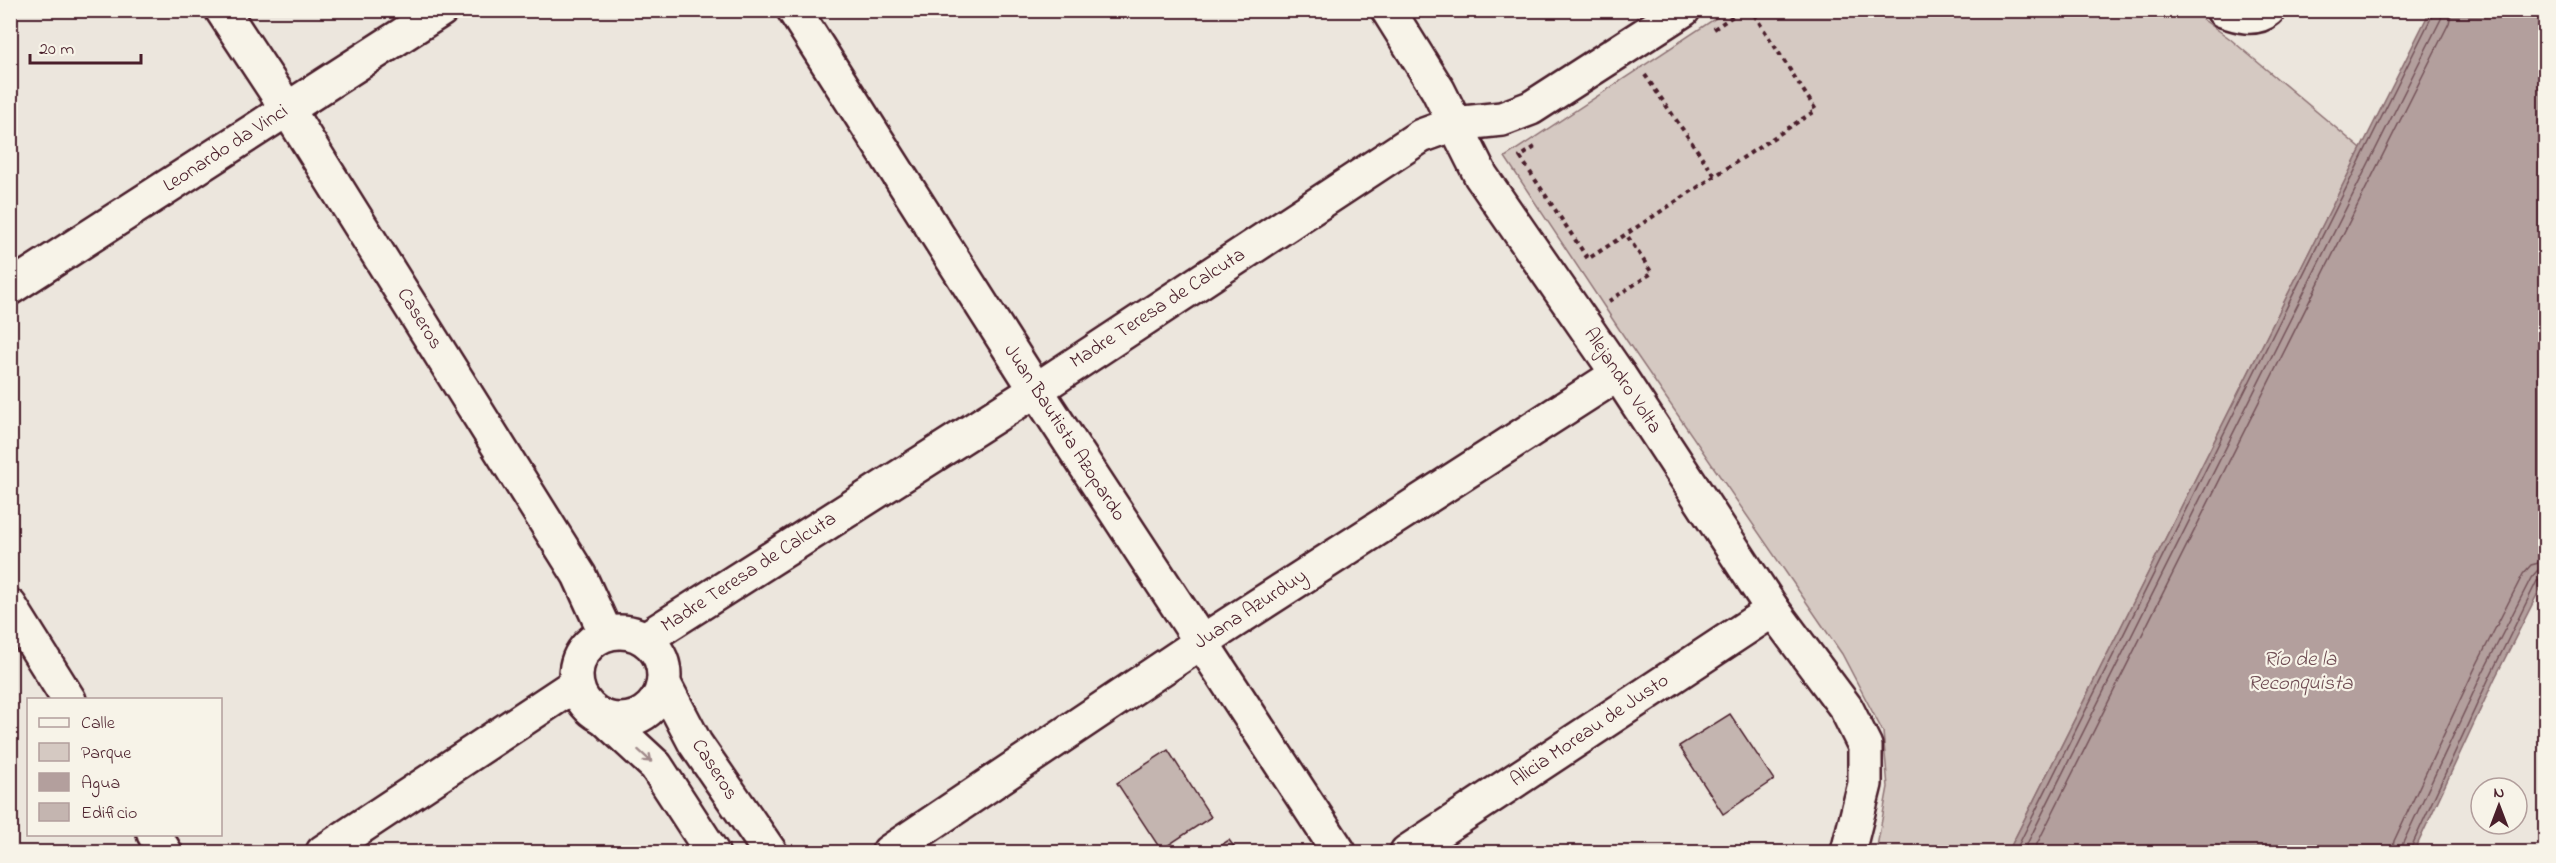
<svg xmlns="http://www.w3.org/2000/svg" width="2556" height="863" viewBox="0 0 2556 863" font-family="'Indie Flower',sans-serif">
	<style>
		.green { fill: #d5c9c2; stroke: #907476; stroke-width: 1.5 }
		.water { fill: #b39f9d; stroke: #896c6f; stroke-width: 1.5 }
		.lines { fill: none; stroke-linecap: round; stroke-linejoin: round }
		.shore { stroke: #745259; stroke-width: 1.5 }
		.building { fill: #c4b5b0; stroke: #4a1f2b; stroke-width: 1.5 }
		.street-casing { stroke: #4a1f2b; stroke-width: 38 }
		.path { stroke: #4a1f2b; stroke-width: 4; stroke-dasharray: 4.5 4.5; stroke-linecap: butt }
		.street { stroke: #f7f3e8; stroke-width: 33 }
		.oneway { stroke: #a0898a }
		.labels { text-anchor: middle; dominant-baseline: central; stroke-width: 4.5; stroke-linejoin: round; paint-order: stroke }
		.street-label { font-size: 20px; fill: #4a1f2b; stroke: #f7f3e8 }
		.water-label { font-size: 21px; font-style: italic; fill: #6f4c53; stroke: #f7f3e8 }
	</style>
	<rect width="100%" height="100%" fill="#ece6dd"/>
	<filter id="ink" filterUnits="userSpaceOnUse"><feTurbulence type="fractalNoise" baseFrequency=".0167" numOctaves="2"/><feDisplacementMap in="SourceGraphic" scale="12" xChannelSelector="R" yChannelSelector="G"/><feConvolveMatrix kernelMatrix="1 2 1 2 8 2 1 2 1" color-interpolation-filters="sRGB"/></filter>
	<g filter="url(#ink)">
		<!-- green -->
		<path class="green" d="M 1728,10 L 2191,11 L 2229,38 L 2361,149 L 2008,852 L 1876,852 L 1888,787 L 1883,732 L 1842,654 L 1627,341 L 1505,157 Z"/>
		<!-- water -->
		<path class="water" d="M 2430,11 L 2545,11 L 2545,579 L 2495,678 L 2414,852 L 2008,852 Z"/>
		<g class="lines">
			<!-- shore -->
			<g class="shore">
				<path d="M 2015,852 L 2435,10"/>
				<path d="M 2023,852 L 2441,19 L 2443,10"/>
				<path d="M 2033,852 L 2449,23 L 2452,10"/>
				<path d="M 2392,852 L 2394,841 L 2475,668 L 2523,574 L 2531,565 L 2546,561"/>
				<path d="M 2401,852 L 2402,845 L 2483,672 L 2531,578 L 2537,571 L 2546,570"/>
				<path d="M 2409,852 L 2490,676 L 2537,581 L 2546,578"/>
			</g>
		</g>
		<!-- building -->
		<g class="building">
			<path d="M 1730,714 L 1774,780 L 1723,814 L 1679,746 Z"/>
			<path d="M 1168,750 L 1211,817 L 1161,850 L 1117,783 Z"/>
			<path d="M 1229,840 L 1238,852 L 1210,852 Z"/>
		</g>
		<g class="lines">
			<!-- street casing -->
			<g class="street-casing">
				<g id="street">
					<path d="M 222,10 L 288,110 L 579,575 L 606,634"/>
					<path d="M 794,10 L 1036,390 L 1339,852"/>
					<path d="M 1388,10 L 1438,90 L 1481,176 L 1618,374 L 1773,610 L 1846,708 L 1865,746 L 1865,784 L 1848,852"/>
					<path d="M 2223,10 C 2237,15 2255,21 2268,10"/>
					<path d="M 10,288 L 441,10"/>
					<path d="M 10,606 L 69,700"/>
					<circle cx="620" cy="676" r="44"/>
					<path d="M 645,639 L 1036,390 L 1421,136 L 1454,124 L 1502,119 L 1531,108 L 1683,10"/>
					<path d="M 664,684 L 695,743 L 770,852"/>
					<path d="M 602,716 L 656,766 L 712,852"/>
					<path d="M 154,834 L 165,852"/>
					<path d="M 323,852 L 576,684"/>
					<path d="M 889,852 L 1200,643 L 1618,374"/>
					<path d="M 1407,852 L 1773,610"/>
				</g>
			</g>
			<!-- path -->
			<g class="path">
				<path d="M 1714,29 L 1742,10"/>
				<path d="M 1645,75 L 1715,176"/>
				<path d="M 1535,147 L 1520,157 L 1588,259 L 1816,110 L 1751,10"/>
				<path d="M 1609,301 L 1652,273 L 1626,234"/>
			</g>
			<!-- street -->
			<use href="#street" class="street"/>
		</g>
		<!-- one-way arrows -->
		<defs><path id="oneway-shaft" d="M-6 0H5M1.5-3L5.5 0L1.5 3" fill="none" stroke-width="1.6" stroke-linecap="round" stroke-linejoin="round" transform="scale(1.5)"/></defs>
		<use class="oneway" href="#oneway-shaft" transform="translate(645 756) rotate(42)"/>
	</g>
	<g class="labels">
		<!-- street labels -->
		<g class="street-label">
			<text transform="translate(226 149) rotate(-33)">Leonardo da Vinci</text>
			<text transform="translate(1158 309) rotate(-33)">Madre Teresa de Calcuta</text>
			<text transform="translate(419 319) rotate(58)">Caseros</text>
			<text transform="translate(1622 381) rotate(56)">Alejandro Volta</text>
			<text transform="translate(1064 433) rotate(57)">Juan Bautista Azopardo</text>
			<text transform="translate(749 573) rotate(-33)">Madre Teresa de Calcuta</text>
			<text transform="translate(1251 610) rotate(-33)">Juana Azurduy</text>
			<text transform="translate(1590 731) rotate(-34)">Alicia Moreau de Justo</text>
			<text transform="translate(714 770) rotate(57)">Caseros</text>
		</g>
		<!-- water labels -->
		<g class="water-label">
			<text x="2300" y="660">Río de la<tspan x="2300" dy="24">Reconquista</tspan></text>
		</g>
	</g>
	<!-- margin -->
	<rect width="2556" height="863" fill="none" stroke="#f7f3e8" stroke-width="36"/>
	<rect x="18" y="18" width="2520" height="827" fill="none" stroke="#4a1f2b" stroke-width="2" filter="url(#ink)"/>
	<!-- legend -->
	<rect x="27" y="698" width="195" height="138" fill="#f7f3e8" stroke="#b29e9c" stroke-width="1.5"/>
	<rect x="39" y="718" width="30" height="9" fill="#f7f3e8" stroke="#b29e9c" stroke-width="1.5"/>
	<text x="81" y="728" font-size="18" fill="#4a1f2b">Calle</text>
	<rect x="39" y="743" width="30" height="18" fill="#d5c9c2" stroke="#b29e9c" stroke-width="1.5"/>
	<text x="81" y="758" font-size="18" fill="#4a1f2b">Parque</text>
	<rect x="39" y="773" width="30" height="18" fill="#b39f9d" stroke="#b29e9c" stroke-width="1.5"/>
	<text x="81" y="788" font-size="18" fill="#4a1f2b">Agua</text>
	<rect x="39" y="803" width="30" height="18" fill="#c4b5b0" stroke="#b29e9c" stroke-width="1.5"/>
	<text x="81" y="818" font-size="18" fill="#4a1f2b">Edificio</text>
	<!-- north arrow -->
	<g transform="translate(2499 806)"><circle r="28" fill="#f7f3e8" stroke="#b29e9c" stroke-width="1.5"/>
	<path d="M0-4.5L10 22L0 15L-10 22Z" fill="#4a1f2b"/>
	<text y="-9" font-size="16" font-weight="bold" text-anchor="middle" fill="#4a1f2b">N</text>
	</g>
	<!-- scale -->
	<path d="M30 54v9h111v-9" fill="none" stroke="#4a1f2b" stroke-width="3"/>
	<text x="39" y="54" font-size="18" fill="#4a1f2b" stroke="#f7f3e8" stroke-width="4.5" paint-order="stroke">20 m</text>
</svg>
